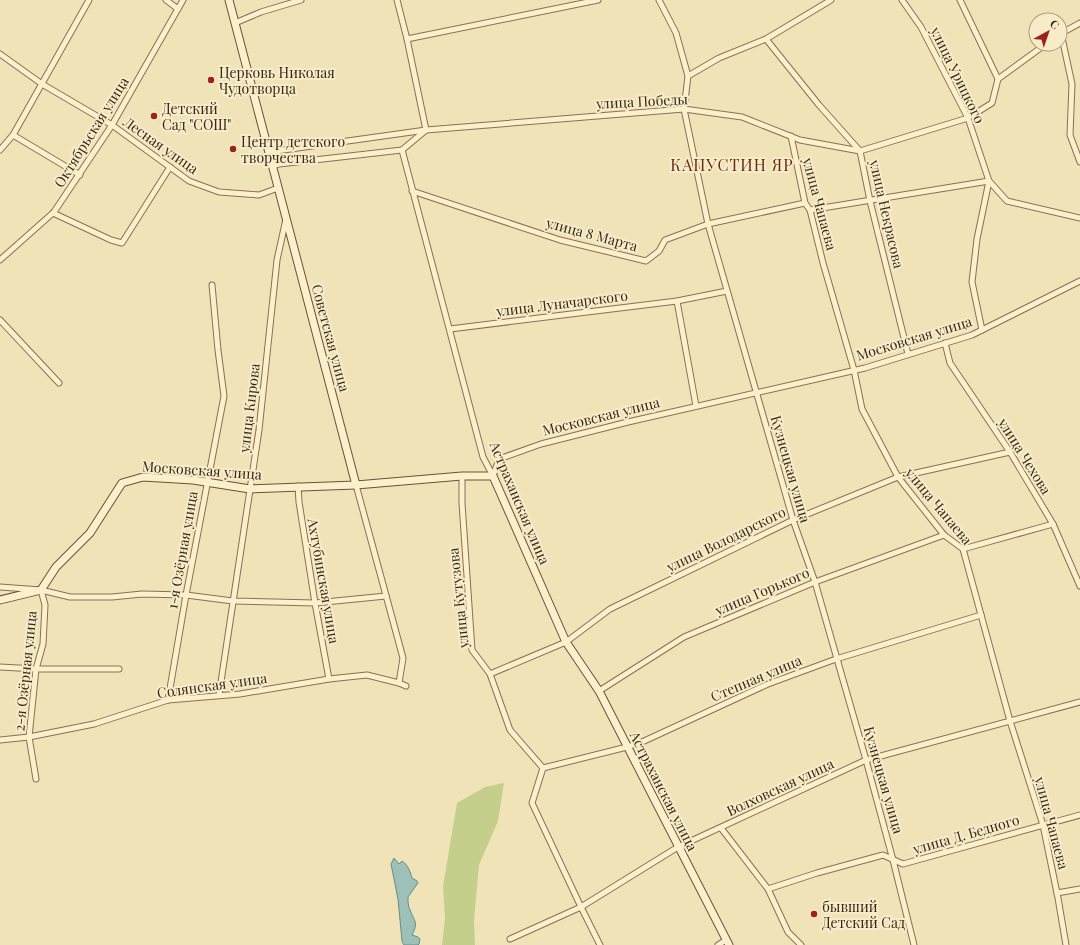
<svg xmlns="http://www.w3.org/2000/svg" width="1080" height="945" viewBox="0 0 1080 945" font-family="'Playfair Display',serif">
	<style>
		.green { fill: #c4cf8c }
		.water { fill: #9dc1b8; stroke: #658e86 }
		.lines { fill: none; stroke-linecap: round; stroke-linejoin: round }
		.street-casing { stroke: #887152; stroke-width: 7 }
		.secondary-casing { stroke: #695236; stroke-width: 9 }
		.street { stroke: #fcefcb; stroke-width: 5 }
		.secondary { stroke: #fcefcb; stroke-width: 7 }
		.poi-dot { fill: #9c221d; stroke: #f8ecc8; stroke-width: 1.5 }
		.labels { text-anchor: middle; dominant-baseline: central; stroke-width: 4; stroke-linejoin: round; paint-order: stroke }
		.poi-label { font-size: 14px; fill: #352819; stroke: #f8ecc8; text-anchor: start }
		.street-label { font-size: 14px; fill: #352819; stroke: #f8ecc8 }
		.quarter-label { font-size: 16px; letter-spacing: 1px; fill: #652915; stroke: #f8ecc8 }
	</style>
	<rect width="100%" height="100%" fill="#f1e3b8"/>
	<!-- green -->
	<path class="green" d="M 504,783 L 498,821 L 479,865 L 474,921 L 475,945 L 442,945 L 445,919 L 443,886 L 457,803 L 485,787 Z"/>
	<!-- water -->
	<path class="water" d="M 394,858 L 399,864 L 402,861 C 408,865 410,871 412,878 L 417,881 L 418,883 L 408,897 C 408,901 408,907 410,910 C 414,921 419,922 412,935 L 418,937 L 420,939 L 419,944 L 418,945 L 404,945 L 402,941 L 398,899 L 391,864 Z"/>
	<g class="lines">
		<!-- street casing -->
		<g class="street-casing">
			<g id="street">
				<path d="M 166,0 L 178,9"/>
				<path d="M 397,0 L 407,39 L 426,130 L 402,150 L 483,457 L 493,476"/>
				<path d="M 659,0 L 676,33 L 688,76 L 684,109 L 708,224 L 793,520 L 815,582 L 866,760 L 893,860 L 914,945"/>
				<path d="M 902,0 L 921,27 L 968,118 L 989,181 L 977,239 L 972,282 L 982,330"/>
				<path d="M 960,0 L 998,79"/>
				<path d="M 235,23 L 261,12 L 301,0"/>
				<path d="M 1061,33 L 1072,84 L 1070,135 L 1080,162"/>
				<path d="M 1060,34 L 1080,23"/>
				<path d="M 407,39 L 598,0"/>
				<path d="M 766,39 L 819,105 L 860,151 L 870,201 L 908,354"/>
				<path d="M 0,54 L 42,84 L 112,125 L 189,181 L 219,192 L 259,195 L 278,188"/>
				<path d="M 688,76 L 719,58 L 766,39 L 831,0"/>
				<path d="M 13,135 L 80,175"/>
				<path d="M 791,136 L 805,203 L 810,210 L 823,263 L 854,370 L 862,409 L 898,477 L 944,535 L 963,549 L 1010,721 L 1043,825 L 1058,898 L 1066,945"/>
				<path d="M 0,150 L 13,135 L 89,0"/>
				<path d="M 269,152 L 426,130 L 684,109 L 742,117 L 800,140 L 860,151 L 968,118 L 992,103 L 998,79 L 1046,44"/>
				<path d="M 272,166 L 279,164 L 402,150"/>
				<path d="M 412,191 L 560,240 L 646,261 L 659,251 L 665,240 L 708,224 L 805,203"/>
				<path d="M 810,210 L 989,181 L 1007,201 L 1080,218"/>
				<path d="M 53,213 L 111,240 L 122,243 L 170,167"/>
				<path d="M 0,260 L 54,212 L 112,125 L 183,0"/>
				<path d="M 677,301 L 696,406"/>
				<path d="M 0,320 L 59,383"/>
				<path d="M 450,329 L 677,301 L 727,291"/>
				<path d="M 945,343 L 950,363 L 1010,452 L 1053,524 L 1080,586"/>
				<path d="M 462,476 L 462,503 L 472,650 L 490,674 L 510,730 L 543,768 L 532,803 L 581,907 L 600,945"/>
				<path d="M 493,476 L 499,459 L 541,444 L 628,422 L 865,368 L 972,335 L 1080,281"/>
				<path d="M 356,485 L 403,658 L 399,683"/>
				<path d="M 298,486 L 299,502 L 315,603 L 329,679"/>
				<path d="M 963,549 L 1053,524"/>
				<path d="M 0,587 L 41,590 L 70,597 L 112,597 L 142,594 L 186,595 L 233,601 L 315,603 L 386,596"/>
				<path d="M 0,667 L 36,669 L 119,669"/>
				<path d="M 490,674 L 566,642 L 610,609 L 793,520 L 898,477 L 1010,452"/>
				<path d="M 599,691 L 684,637 L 815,582 L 944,535"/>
				<path d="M 219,695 L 259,430 L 277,260 L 286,219"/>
				<path d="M 168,700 L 186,595 L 224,396 L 218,350 L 212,285"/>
				<path d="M 0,740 L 29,737 L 94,724 L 168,700 L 240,694 L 329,679 L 367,675 L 399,683 L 406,686"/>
				<path d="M 543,768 L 627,747 L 642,742 L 768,684 L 836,659 L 981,615"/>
				<path d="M 36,779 L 29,737 L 36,669 L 43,644 L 45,605 L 41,590"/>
				<path d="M 721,828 L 768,889 L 788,932 L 801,945"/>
				<path d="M 768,889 L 817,873 L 883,855 L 903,864 L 1080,815"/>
				<path d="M 1057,893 L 1080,889"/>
				<path d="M 510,939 L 581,907 L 678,847 L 866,760 L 1080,702"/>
				<path d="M 718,945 L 726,940"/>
			</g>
		</g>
		<!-- secondary casing -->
		<g class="secondary-casing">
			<g id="secondary">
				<path d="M 229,0 L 356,485"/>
				<path d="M 0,600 L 41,590 L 56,567 L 90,533 L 122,483 L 143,477 L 193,480 L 250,489 L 356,485 L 462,476 L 493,476 L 566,642 L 599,691 L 729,945"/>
			</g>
		</g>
		<!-- street -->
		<use href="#street" class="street"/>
		<!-- secondary -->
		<use href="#secondary" class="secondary"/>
	</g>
	<!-- markers -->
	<g class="poi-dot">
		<circle cx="211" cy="80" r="4"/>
		<circle cx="154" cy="116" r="4"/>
		<circle cx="233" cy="149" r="4"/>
		<circle cx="814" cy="914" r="4"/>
	</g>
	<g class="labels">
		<!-- poi labels -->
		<g class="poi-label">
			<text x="219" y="72">Церковь Николая<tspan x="219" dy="16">Чудотворца</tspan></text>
			<text x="162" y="108">Детский<tspan x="162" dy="16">Сад "СОШ"</tspan></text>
			<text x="241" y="141">Центр детского<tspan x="241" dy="16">творчества</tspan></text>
			<text x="822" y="906">бывший<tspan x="822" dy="16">Детский Сад</tspan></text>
		</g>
		<!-- street labels -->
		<g class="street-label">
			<text transform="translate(958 75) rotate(64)">улица Урицкого</text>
			<text transform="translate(642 101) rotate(-3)">улица Победы</text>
			<text transform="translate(91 132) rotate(-58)">Октябрьская улица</text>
			<text transform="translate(161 145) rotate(35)">Лесная улица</text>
			<text transform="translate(820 204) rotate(75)">улица Чапаева</text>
			<text transform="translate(887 214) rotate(77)">улица Некрасова</text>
			<text transform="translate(592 234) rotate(15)">улица 8 Марта</text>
			<text transform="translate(562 303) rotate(-7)">улица Луначарского</text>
			<text transform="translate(331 338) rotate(75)">Советская улица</text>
			<text transform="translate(914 338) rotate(-17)">Московская улица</text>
			<text transform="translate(249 408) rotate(-83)">улица Кирова</text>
			<text transform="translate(601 416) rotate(-14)">Московская улица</text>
			<text transform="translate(1025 456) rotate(58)">улица Чехова</text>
			<text transform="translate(791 469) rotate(74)">Кузнецкая улица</text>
			<text transform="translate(202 470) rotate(4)">Московская улица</text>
			<text transform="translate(520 503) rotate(67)">Астраханская улица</text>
			<text transform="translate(939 506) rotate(50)">улица Чапаева</text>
			<text transform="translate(726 539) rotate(-26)">улица Володарского</text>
			<text transform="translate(182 550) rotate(-80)">1-я Озёрная улица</text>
			<text transform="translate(324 581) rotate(80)">Ахтубинская улица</text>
			<text transform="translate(762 591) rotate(-23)">улица Горького</text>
			<text transform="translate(458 598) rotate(-96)">улица Кутузова</text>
			<text transform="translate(25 671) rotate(-84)">2-я Озёрная улица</text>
			<text transform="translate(756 678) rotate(-23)">Степная улица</text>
			<text transform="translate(212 685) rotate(-8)">Солянская улица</text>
			<text transform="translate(884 780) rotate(74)">Кузнецкая улица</text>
			<text transform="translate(780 787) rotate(-25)">Волховская улица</text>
			<text transform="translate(664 791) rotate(63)">Астраханская улица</text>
			<text transform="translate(1052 823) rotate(75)">улица Чапаева</text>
			<text transform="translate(966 834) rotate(-16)">улица Д. Бедного</text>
		</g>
		<!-- quarter labels -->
		<g class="quarter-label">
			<text x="732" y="164">КАПУСТИН ЯР</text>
		</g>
	</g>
	<!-- north arrow -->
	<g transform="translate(1048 32) rotate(40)"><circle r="19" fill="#f8ecc8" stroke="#aa9e82"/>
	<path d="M0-3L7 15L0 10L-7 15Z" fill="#9c221d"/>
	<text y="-6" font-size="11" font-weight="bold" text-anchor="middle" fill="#352819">С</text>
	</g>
</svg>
